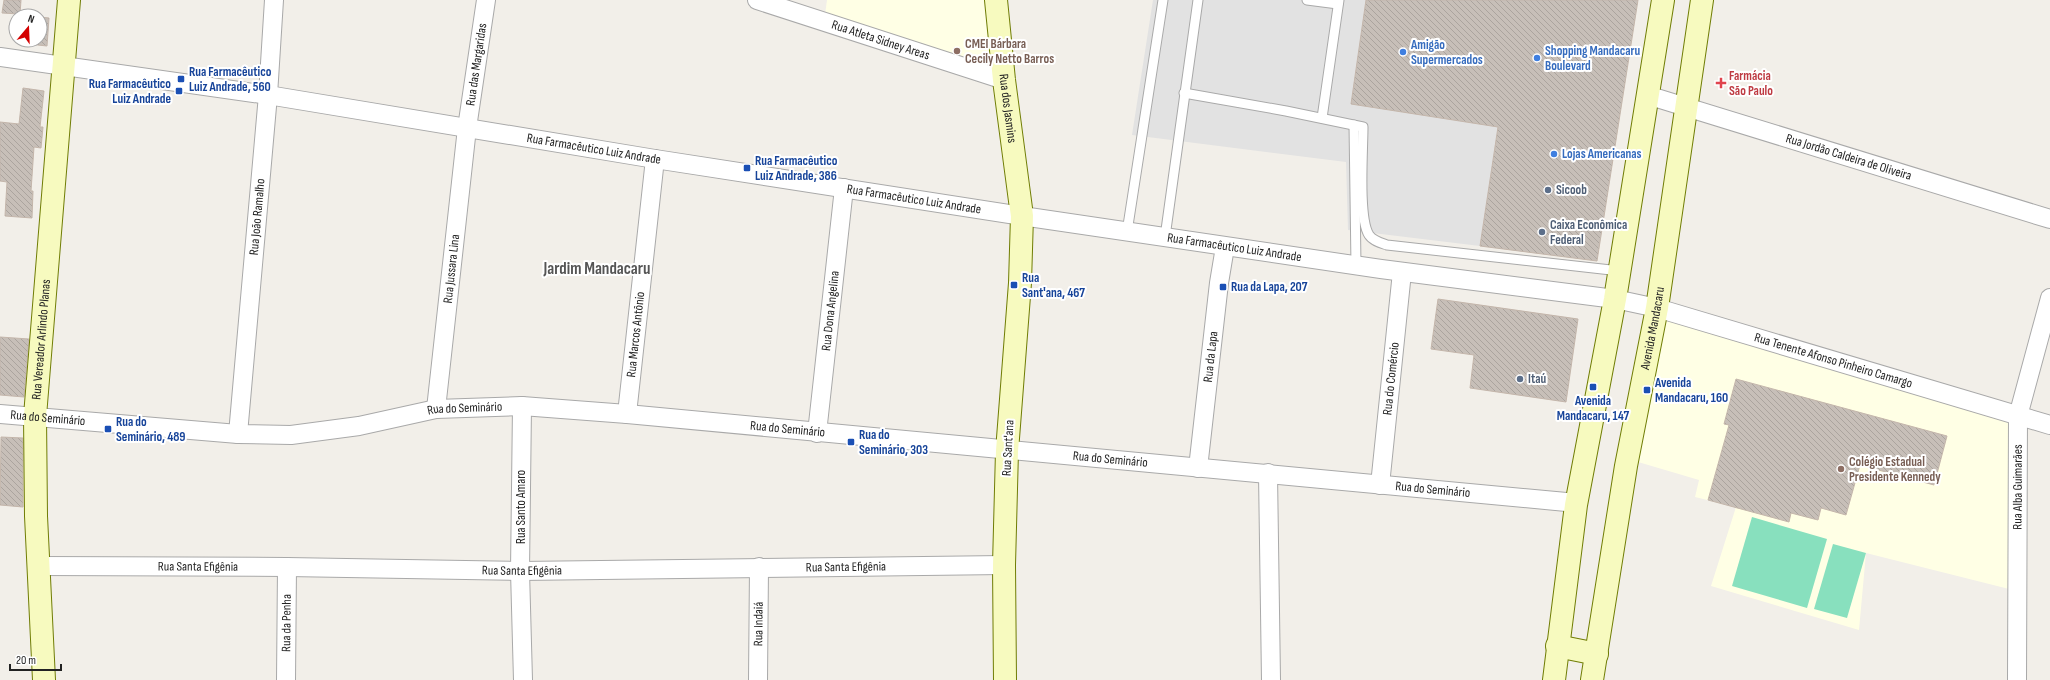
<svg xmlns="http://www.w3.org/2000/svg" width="2050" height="680" viewBox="0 0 2050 680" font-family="'Sofia Sans Condensed',sans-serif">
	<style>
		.education { fill: #ffffe5 }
		.pitch { fill: #88e0be }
		.parking { fill: #e2e2e2 }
		.building { fill: url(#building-back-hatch); stroke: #c4b6ab }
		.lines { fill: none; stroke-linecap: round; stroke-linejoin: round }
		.lane-casing { stroke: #a9a9a9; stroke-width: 11 }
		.street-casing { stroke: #a9a9a9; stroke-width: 20 }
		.secondary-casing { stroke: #707d05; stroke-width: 24 }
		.lane { stroke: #fff; stroke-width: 9 }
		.street { stroke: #fff; stroke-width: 18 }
		.secondary { stroke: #f7fabf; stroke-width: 22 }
		.education-dot { fill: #8d6e63; stroke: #fff; stroke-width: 1.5 }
		.shop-dot { fill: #3f7fe0; stroke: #fff; stroke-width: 1.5 }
		.transit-dot { fill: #1a4fb4; stroke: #fff; stroke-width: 1.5 }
		.health-dot { fill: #e0444e; stroke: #fff; stroke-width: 1.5 }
		.service-dot { fill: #5c6f8a; stroke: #fff; stroke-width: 1.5 }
		.labels { text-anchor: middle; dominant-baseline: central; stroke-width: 4; stroke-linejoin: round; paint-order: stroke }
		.street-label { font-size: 13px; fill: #222; stroke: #fff }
		.education-label { font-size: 13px; font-weight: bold; fill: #785e54; stroke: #fff; text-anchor: start }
		.shop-label { font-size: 13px; font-weight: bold; fill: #366cbe; stroke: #fff; text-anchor: start }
		.transit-label { font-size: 13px; font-weight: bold; fill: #164399; stroke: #fff; text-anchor: start }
		.health-label { font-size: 13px; font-weight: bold; fill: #be3a42; stroke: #fff; text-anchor: start }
		.service-label { font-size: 13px; font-weight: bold; fill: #4e5e75; stroke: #fff; text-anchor: start }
		.district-label { font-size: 17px; font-weight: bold; fill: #555; stroke: #fff }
	</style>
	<defs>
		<pattern id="building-back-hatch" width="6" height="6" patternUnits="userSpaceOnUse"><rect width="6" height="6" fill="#c7bfb8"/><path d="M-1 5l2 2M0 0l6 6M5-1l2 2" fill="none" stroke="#aba49e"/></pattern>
	</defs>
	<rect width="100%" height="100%" fill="#f2efe9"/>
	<!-- education -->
	<g class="education">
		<path d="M 827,0 L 996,0 L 1004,80 L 824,22 Z"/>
		<path d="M 1657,308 L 2018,416 L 2017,591 L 1866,553 L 1859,630 L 1711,586 L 1736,507 L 1695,497 L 1699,480 L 1628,459 Z"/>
	</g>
	<!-- pitch -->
	<g class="pitch">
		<path d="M 1752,517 L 1827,539 L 1807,608 L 1732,586 Z"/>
		<path d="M 1833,544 L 1866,553 L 1847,618 L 1814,609 Z"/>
	</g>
	<!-- parking -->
	<path class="parking" d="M 1153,0 L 1366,0 L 1352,104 L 1498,127 L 1480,246 L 1348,230 L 1346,162 L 1132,135 Z"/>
	<!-- building -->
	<g class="building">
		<path d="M 4,0 L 21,0 L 20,14 L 2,13 Z"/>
		<path d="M 1366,0 L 1638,0 L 1597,261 L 1480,246 L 1498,127 L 1351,104 Z"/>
		<path d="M 40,17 L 49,18 L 47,46 L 19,43 L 19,40 L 40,40 Z"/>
		<path d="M 23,88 L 44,91 L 40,127 L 43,127 L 41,148 L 34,147 L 31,191 L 33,191 L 32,218 L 5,216 L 7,182 L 0,181 L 0,122 L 19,124 Z"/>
		<path d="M 1438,299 L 1578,319 L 1566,402 L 1470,388 L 1474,355 L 1431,349 Z"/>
		<path d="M 0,337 L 29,339 L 24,397 L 0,395 Z"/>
		<path d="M 1736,379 L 1947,436 L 1934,485 L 1860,465 L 1846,515 L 1821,508 L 1818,520 L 1791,513 L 1789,522 L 1708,500 L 1729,425 L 1724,424 Z"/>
		<path d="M 1,437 L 23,438 L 23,507 L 0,505 Z"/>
	</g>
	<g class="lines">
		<!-- lane casing -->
		<g class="lane-casing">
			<g id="lane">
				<path d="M 1307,0 L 1338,4"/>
				<path d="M 1184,93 L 1286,111 L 1363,127 C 1363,150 1358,218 1369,235 C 1373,241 1381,243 1387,245 L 1620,271"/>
				<path d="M 1322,118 L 1339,0"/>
				<path d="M 1354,125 L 1356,265"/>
				<path d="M 1127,232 L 1163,0"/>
				<path d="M 1165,237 L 1198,0"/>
			</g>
		</g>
		<!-- street casing -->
		<g class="street-casing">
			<g id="street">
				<path id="s1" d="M 757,0 L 1004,80"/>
				<path id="s2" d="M 0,57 L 268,95 L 655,159 L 1022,216 L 1381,269 L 1615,299 L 1657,308 L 2050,425"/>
				<path id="s3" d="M 1647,95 L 2050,219"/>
				<path d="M 522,406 L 520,571 L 523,680"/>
				<path id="s4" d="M 436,409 L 467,128 L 486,0"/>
				<path id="s5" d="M 0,414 L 238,434 L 291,435 L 359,426 L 436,409 L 522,406 L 627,414 L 1577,503"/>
				<path id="s6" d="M 627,414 L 655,159"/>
				<path id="s7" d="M 817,433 L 844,188"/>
				<path id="s8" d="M 238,434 L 268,95 L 274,0"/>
				<path id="s9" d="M 1198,468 L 1219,283 L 1225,247"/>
				<path d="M 1268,473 L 1271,680"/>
				<path id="s10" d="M 1380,485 L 1402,272"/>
				<path id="s11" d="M 40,566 L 287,567 L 520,571 L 1004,565"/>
				<path id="s12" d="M 286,680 L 287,567"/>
				<path id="s13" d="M 758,680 L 759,567"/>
				<path id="s14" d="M 2017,680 L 2018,416 L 2050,298"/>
			</g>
		</g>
		<!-- secondary casing -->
		<g class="secondary-casing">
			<g id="secondary">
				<path id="s15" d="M 996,0 L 1004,80 L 1022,216 L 1020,283 L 1007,451 L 1004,565 L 1005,680"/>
				<path d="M 1557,646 L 1597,654"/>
				<path id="s16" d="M 44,680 L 36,516 L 35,416 L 69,0"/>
				<path d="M 1554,680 L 1576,505 L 1615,299 L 1663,0"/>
				<path id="s17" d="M 1592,680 L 1626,466 L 1657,308 L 1702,0"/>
			</g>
		</g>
		<!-- lane -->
		<use href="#lane" class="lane"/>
		<!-- street -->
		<use href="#street" class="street"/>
		<!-- secondary -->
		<use href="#secondary" class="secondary"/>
	</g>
	<!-- markers -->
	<g class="education-dot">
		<circle cx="957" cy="51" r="4"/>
		<circle cx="1841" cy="469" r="4"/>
	</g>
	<g class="shop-dot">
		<circle cx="1403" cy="52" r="4"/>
		<circle cx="1537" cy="58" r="4"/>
		<circle cx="1554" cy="154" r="4"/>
	</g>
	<g class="transit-dot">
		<rect x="177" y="75" width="8" height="8" rx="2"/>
		<rect x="175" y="87" width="8" height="8" rx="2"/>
		<rect x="743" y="164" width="8" height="8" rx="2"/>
		<rect x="1010" y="281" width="8" height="8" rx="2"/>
		<rect x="1219" y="283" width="8" height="8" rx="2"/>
		<rect x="1589" y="383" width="8" height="8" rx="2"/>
		<rect x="1643" y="386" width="8" height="8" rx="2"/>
		<rect x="104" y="425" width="8" height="8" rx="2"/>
		<rect x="847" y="438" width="8" height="8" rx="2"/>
	</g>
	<path class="health-dot" d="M1719 77h4v4h4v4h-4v4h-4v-4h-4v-4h4z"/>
	<g class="service-dot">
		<circle cx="1548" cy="190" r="4"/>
		<circle cx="1542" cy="232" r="4"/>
		<circle cx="1520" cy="379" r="4"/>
	</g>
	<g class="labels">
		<!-- street labels -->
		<g class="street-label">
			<text stroke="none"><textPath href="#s1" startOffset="130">Rua Atleta Sidney Areas</textPath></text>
			<text stroke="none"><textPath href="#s4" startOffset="347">Rua das Margaridas</textPath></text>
			<text stroke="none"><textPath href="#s15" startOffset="109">Rua dos Jasmins</textPath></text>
			<text stroke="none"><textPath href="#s2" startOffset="601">Rua Farmacêutico Luiz Andrade</textPath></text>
			<text stroke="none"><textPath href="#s3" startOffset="211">Rua Jordão Caldeira de Oliveira</textPath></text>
			<text stroke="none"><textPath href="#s2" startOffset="925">Rua Farmacêutico Luiz Andrade</textPath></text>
			<text stroke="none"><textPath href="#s8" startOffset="218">Rua João Ramalho</textPath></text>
			<text stroke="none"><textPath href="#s2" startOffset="1249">Rua Farmacêutico Luiz Andrade</textPath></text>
			<text stroke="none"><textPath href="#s4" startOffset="141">Rua Jussara Lina</textPath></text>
			<text stroke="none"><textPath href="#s7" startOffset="123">Rua Dona Angelina</textPath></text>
			<text stroke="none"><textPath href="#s17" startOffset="357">Avenida Mandacaru</textPath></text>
			<text stroke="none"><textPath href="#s6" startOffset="80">Rua Marcos Antônio</textPath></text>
			<text stroke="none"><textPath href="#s16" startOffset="341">Rua Vereador Arlindo Planas</textPath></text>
			<text stroke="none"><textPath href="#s9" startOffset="112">Rua da Lapa</textPath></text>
			<text stroke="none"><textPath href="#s2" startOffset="1860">Rua Tenente Afonso Pinheiro Camargo</textPath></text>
			<text stroke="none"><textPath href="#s10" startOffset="107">Rua do Comércio</textPath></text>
			<text stroke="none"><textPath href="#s5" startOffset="468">Rua do Seminário</textPath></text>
			<text stroke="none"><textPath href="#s5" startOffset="48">Rua do Seminário</textPath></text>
			<text stroke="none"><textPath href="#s5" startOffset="792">Rua do Seminário</textPath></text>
			<text transform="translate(1008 448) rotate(-87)">Rua Sant'ana</text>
			<text stroke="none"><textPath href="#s5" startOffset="1116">Rua do Seminário</textPath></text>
			<text stroke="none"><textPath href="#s14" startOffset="193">Rua Alba Guimarães</textPath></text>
			<text stroke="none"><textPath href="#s5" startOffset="1440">Rua do Seminário</textPath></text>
			<text transform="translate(521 507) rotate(-90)">Rua Santo Amaro</text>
			<text stroke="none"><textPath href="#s11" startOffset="158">Rua Santa Efigênia</textPath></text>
			<text stroke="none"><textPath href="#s11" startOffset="806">Rua Santa Efigênia</textPath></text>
			<text stroke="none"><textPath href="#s11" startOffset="482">Rua Santa Efigênia</textPath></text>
			<text stroke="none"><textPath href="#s12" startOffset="57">Rua da Penha</textPath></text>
			<text stroke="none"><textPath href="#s13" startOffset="56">Rua Indaiá</textPath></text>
		</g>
		<!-- education labels -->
		<g class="education-label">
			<text x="965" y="44">CMEI Bárbara<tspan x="965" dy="15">Cecily Netto Barros</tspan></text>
			<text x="1849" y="462">Colégio Estadual<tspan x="1849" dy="15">Presidente Kennedy</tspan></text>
		</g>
		<!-- shop labels -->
		<g class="shop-label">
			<text x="1411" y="45">Amigão<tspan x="1411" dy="15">Supermercados</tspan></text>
			<text x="1545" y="51">Shopping Mandacaru<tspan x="1545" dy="15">Boulevard</tspan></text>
			<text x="1562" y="154">Lojas Americanas</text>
		</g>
		<!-- transit labels -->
		<g class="transit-label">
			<text x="189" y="72">Rua Farmacêutico<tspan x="189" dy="15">Luiz Andrade, 560</tspan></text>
			<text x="171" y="84" text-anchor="end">Rua Farmacêutico<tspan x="171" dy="15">Luiz Andrade</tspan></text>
			<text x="755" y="161">Rua Farmacêutico<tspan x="755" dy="15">Luiz Andrade, 386</tspan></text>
			<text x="1022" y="278">Rua<tspan x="1022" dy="15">Sant'ana, 467</tspan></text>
			<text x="1231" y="287">Rua da Lapa, 207</text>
			<text x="1655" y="383">Avenida<tspan x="1655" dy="15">Mandacaru, 160</tspan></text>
			<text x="1593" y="401" text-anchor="middle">Avenida<tspan x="1593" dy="15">Mandacaru, 147</tspan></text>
			<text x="116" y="422">Rua do<tspan x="116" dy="15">Seminário, 489</tspan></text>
			<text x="859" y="435">Rua do<tspan x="859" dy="15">Seminário, 303</tspan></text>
		</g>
		<!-- health labels -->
		<g class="health-label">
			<text x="1729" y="76">Farmácia<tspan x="1729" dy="15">São Paulo</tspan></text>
		</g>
		<!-- service labels -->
		<g class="service-label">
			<text x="1556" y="190">Sicoob</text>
			<text x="1550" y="225">Caixa Econômica<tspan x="1550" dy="15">Federal</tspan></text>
			<text x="1528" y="379">Itaú</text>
		</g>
		<!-- district labels -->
		<g class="district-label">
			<text x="597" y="269">Jardim Mandacaru</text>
		</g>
	</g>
	<!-- north arrow -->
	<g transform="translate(28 28) rotate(19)"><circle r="19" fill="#ffffff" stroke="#a7a7a7"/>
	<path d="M0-3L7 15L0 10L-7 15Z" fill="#d40000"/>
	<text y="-6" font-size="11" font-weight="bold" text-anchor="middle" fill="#222222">N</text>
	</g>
	<!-- scale -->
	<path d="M10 664v6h51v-6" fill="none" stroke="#222222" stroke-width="2"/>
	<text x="16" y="664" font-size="12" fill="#222222" stroke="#ffffff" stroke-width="3" paint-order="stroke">20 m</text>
</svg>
